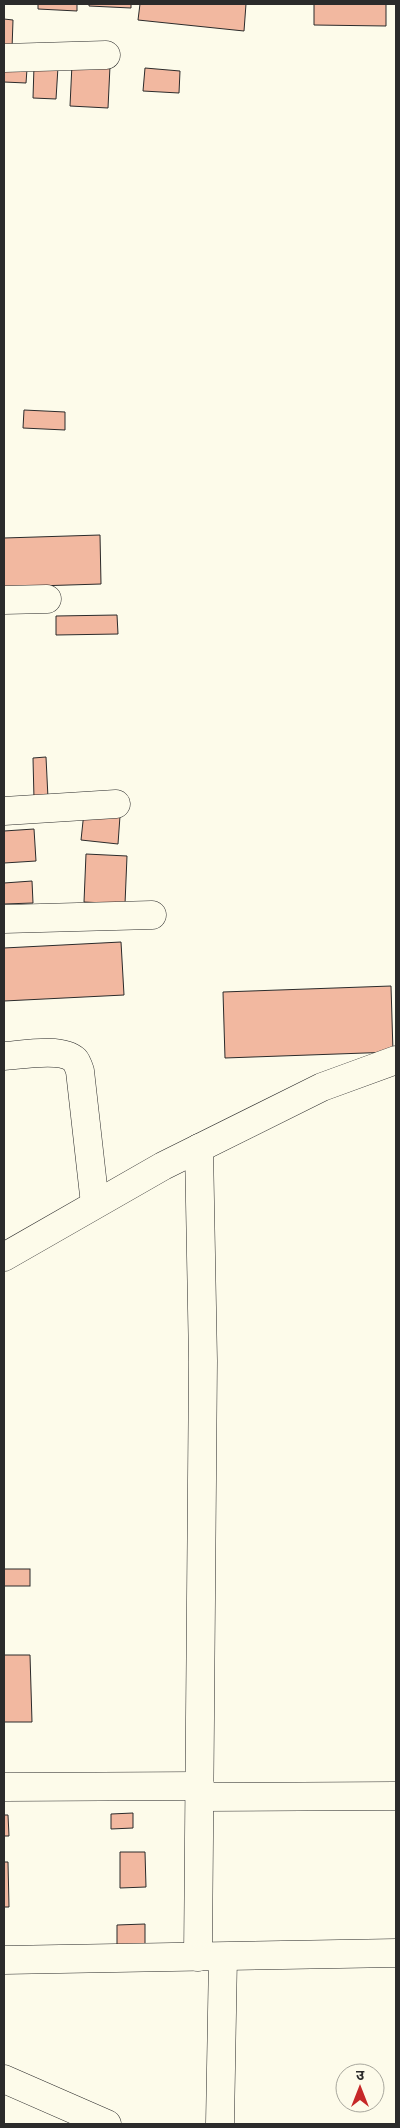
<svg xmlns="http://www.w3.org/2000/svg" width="400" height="2128" viewBox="0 0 400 2128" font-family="'Crimson Pro','Noto Sans Devanagari',serif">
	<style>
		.building { fill: #f2b8a0; stroke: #2b2b2b }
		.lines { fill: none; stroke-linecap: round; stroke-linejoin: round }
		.minor-casing { stroke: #2b2b2b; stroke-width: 29 }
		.minor { stroke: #fdfbea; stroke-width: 28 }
	</style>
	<rect width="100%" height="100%" fill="#fdfbea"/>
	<!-- building -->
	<g class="building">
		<path d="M 38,4 L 77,4 L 77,11 L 38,9 Z"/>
		<path d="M 89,4 L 131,4 L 131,8 L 89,6 Z"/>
		<path d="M 140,4 L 246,4 L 244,31 L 138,20 Z"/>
		<path d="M 314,4 L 386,4 L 386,26 L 314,25 Z"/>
		<path d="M 4,19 L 13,20 L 12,49 L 4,49 Z"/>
		<path d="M 72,64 L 110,66 L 108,108 L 70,106 Z"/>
		<path d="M 34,66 L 58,67 L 56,99 L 33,98 Z"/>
		<path d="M 4,68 L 27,69 L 26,83 L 4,82 Z"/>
		<path d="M 145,68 L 180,71 L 179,93 L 143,91 Z"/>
		<path d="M 24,410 L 65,412 L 65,430 L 23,428 Z"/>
		<path d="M 100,535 L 101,584 L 4,587 L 4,538 Z"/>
		<path d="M 117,615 L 118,634 L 56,635 L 56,616 Z"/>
		<path d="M 46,757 L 48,798 L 34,799 L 33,758 Z"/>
		<path d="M 84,812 L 120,816 L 118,844 L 81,840 Z"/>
		<path d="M 34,829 L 36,861 L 4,863 L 4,831 Z"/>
		<path d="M 86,854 L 127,856 L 125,904 L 84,902 Z"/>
		<path d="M 32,881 L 33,903 L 4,904 L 4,883 Z"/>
		<path d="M 121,942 L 124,995 L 4,1001 L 4,948 Z"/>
		<path d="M 391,986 L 393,1052 L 225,1058 L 223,992 Z"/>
		<rect x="4" y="1569" width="26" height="17"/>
		<path d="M 4,1655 L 30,1655 L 32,1722 L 4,1722 Z"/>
		<path d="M 133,1813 L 133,1828 L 111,1829 L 111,1814 Z"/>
		<path d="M 4,1815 L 8,1815 L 9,1836 L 4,1836 Z"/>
		<path d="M 120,1852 L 145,1852 L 146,1887 L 120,1888 Z"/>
		<path d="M 4,1862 L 8,1862 L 9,1907 L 4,1907 Z"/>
		<path d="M 145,1924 L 145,1946 L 117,1946 L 117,1925 Z"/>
	</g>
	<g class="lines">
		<!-- minor casing -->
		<g class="minor-casing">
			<g id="minor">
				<path d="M 4,58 L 106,55"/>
				<path d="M 4,600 L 47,599"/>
				<path d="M 4,811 L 116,804"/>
				<path d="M 4,919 L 152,915"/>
				<path d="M 4,1056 C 21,1055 62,1047 75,1060 C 77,1062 79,1068 80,1071 L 95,1204"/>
				<path d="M 4,1257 L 163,1166 L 322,1087 L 396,1060"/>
				<path d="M 4,1787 L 200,1786"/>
				<path d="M 200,1797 L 396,1796"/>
				<path d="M 198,1957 L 203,1361 L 199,1148"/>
				<path d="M 4,1960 L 396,1953"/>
				<path d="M 4,2079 L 107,2124"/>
				<path d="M 220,2124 L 223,1957"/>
			</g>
		</g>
		<!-- minor -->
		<use href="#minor" class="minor"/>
	</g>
	<!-- border -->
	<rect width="400" height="2128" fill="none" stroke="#2b2b2b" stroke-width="10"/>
	<!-- north arrow -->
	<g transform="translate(360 2088)"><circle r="24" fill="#fdfbea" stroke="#a9a89e"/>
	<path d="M0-4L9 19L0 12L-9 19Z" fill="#c62828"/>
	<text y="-8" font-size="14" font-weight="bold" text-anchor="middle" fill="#2b2b2b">उ</text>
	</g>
</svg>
